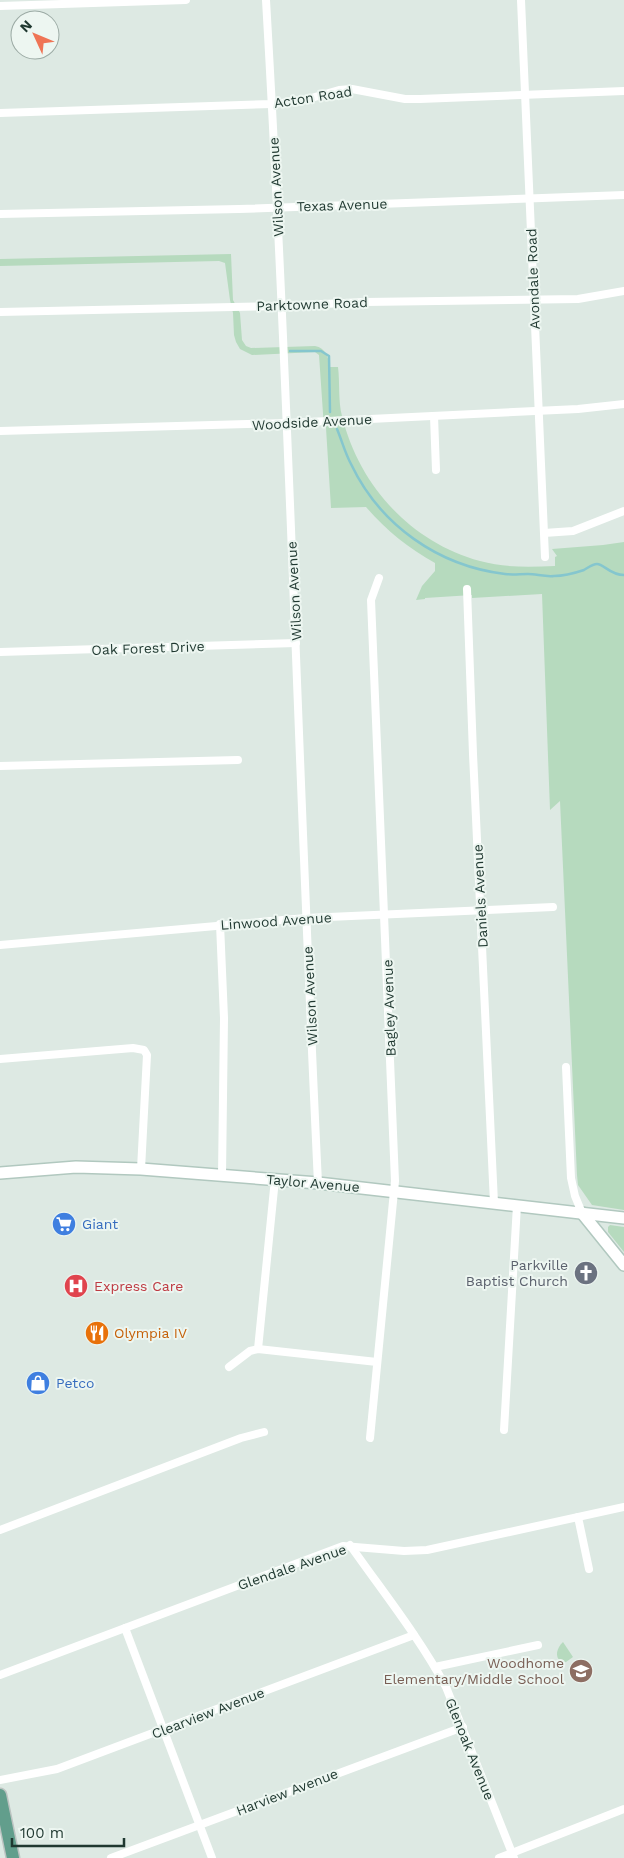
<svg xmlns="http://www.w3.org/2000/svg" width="624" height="1858" viewBox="0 0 624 1858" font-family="'Work Sans',sans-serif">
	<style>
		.green { fill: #b6dabe }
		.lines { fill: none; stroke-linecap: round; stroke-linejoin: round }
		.stream { stroke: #85c6ce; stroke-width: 2.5 }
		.secondary-casing { stroke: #b1c8bf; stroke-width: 14 }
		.primary-casing { stroke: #bcc3c1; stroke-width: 15 }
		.street { stroke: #fff; stroke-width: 8 }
		.secondary { stroke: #fff; stroke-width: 11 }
		.primary { stroke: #629e8c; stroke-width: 12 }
		.labels { text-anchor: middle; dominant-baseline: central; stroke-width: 4; stroke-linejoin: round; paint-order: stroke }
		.street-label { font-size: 14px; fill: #1f3830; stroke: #edf6f1 }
		.shop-label { font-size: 14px; fill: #366cbe; stroke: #edf6f1; text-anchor: start }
		.worship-label { font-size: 14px; fill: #5b616d; stroke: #edf6f1; text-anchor: end }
		.health-label { font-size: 14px; fill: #be3a42; stroke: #edf6f1; text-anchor: start }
		.food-label { font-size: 14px; fill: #c56008; stroke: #edf6f1; text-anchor: start }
		.education-label { font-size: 14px; fill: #785e54; stroke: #edf6f1; text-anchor: end }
	</style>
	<rect width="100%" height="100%" fill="#dde9e3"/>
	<!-- green -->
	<g class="green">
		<path d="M 231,254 L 233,300 L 240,313 L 242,340 L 246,346 L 251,348 L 315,346 C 326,348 328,357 330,367 L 338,367 C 340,383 338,401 342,416 C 359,485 410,542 480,561 C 505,568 530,567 555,566 L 555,557 L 557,556 L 552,549 L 603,545 L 624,542 L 624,1210 L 592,1205 L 578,1185 L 577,1175 L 560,801 L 550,810 L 542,594 L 472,598 L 472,595 L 425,598 L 425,599 L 416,600 L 422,586 L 435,571 L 435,563 C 408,548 386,530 366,507 L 331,508 L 326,428 L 324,428 L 319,355 L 315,352 L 252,355 L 240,349 L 236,342 L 234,335 L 233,313 L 230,300 L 225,263 L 219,261 L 0,266 L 0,259 Z"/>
		<path d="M 610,1225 L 624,1227 L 624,1252 L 608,1232 L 608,1227 Z"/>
		<path d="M 563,1642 L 573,1657 L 566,1662 L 561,1662 C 554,1656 557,1648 563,1642 Z"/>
	</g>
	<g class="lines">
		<!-- stream -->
		<g class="stream">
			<path d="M 290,351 L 321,351 L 329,356 L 330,412"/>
			<path d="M 337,429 C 342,441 345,453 351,464 C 380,525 438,566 505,574 C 512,575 520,574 528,574 C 536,574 545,577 554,576 C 564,576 575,573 584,570 C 588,568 592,564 597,564 C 604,564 610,575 624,575"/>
		</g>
		<!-- secondary casing -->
		<g class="secondary-casing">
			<g id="secondary">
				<path d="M 0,1173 L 76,1167 L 141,1169 L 318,1183 L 624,1218"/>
				<path d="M 582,1213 L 624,1265"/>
			</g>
		</g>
		<!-- primary casing -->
		<g class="primary-casing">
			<path id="primary" d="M 0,1795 L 13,1858"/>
		</g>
		<!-- street -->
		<g class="street">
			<path d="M 266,0 C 289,394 299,789 318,1183"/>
			<path d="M 521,0 L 545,557"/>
			<path d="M 0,6 L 186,0"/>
			<path d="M 0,113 L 272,104 L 301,101 L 339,90 L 352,89 L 405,99 L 420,99 L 624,91"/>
			<path d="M 0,214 L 239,209 L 624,195"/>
			<path d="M 0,312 L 282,306 L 365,302 L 578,299 L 624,291"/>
			<path d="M 434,416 L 436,470"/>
			<path d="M 0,431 L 287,423 L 578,409 L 624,404"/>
			<path d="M 544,533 L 573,531 L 624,511"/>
			<path d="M 467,589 L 473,754 L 494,1203"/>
			<path d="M 0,652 L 296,643"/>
			<path d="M 0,766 L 238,760"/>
			<path d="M 220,924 L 224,1018 L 222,1175"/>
			<path d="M 0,945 L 306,918 L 553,907"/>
			<path d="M 0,1059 L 133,1048 L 144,1050 L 147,1055 L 141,1169"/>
			<path d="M 566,1067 L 571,1178 L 575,1196 L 582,1213"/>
			<path d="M 258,1349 L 275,1179"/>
			<path d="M 229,1367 L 250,1351 L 258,1349 L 377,1362"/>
			<path d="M 504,1430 L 517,1205"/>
			<path d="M 370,1438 L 395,1181 L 371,600 L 379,578"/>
			<path d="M 578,1517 L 589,1569"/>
			<path d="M 0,1530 L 241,1438 L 264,1432"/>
			<path d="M 350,1545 C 383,1592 419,1637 446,1687 L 514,1858"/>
			<path d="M 125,1628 L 212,1858"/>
			<path d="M 435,1667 L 538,1645"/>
			<path d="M 0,1675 L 343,1546 L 404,1551 L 427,1550 L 624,1507"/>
			<path d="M 0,1780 L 57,1769 L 414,1635"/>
			<path d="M 111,1858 L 463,1727"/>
			<path d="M 499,1858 L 624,1809"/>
		</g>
		<!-- secondary -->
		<use href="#secondary" class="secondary"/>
		<!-- primary -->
		<use href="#primary" class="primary"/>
	</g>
	<!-- icons -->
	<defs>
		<g id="supermarket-disc" transform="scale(1.25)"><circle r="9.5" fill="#3f7fe0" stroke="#edf6f1"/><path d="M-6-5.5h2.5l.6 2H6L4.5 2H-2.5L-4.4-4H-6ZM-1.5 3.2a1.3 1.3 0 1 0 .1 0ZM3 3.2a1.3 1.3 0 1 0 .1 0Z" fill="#fff"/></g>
		<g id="church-disc" transform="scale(1.25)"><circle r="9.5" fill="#6b7280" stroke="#edf6f1"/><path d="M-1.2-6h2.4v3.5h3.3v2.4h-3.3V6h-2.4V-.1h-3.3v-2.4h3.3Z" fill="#fff"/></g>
		<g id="hospital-disc" transform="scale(1.25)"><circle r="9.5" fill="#e0444e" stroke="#edf6f1"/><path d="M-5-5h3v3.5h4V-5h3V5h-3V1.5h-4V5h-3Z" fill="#fff"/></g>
		<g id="restaurant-disc" transform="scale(1.25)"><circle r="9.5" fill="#e8710a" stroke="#edf6f1"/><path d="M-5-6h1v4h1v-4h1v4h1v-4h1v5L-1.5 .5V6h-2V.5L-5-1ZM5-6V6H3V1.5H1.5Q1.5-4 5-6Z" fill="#fff"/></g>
		<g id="shop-disc" transform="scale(1.25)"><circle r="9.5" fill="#3f7fe0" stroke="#edf6f1"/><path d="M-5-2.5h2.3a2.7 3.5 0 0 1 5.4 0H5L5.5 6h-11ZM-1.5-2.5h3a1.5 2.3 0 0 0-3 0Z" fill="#fff"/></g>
		<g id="school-disc" transform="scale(1.25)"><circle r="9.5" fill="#8d6e63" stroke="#edf6f1"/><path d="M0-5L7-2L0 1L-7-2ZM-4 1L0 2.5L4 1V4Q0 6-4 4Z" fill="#fff"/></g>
	</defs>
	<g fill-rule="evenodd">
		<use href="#supermarket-disc" x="64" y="1224"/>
		<use href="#church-disc" x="586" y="1273"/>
		<use href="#hospital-disc" x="76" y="1286"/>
		<use href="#restaurant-disc" x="97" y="1333"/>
		<use href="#shop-disc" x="38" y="1383"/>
		<use href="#school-disc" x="581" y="1671"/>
	</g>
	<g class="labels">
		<!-- street labels -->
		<g class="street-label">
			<text transform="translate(313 97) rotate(-9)">Acton Road</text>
			<text transform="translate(276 187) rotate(-93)">Wilson Avenue</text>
			<text transform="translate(342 205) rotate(-2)">Texas Avenue</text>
			<text transform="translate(533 279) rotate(-92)">Avondale Road</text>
			<text transform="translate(312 304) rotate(-2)">Parktowne Road</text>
			<text transform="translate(312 422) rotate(-3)">Woodside Avenue</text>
			<text transform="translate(294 591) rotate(-93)">Wilson Avenue</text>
			<text transform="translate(148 648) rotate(-2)">Oak Forest Drive</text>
			<text transform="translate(480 896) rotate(-93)">Daniels Avenue</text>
			<text transform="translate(276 921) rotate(-4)">Linwood Avenue</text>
			<text transform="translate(310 996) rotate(-93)">Wilson Avenue</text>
			<text transform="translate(389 1008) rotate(-92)">Bagley Avenue</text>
			<text transform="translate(313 1183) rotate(5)">Taylor Avenue</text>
			<text transform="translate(292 1567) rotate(-19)">Glendale Avenue</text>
			<text transform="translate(208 1713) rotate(-21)">Clearview Avenue</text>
			<text transform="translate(470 1749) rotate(68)">Glenoak Avenue</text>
			<text transform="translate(287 1792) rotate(-21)">Harview Avenue</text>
		</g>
		<!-- shop labels -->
		<g class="shop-label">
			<text x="82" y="1224">Giant</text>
			<text x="56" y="1383">Petco</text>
		</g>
		<!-- worship labels -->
		<g class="worship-label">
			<text x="568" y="1265">Parkville<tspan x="568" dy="16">Baptist Church</tspan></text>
		</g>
		<!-- health labels -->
		<g class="health-label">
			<text x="94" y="1286">Express Care</text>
		</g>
		<!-- food labels -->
		<g class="food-label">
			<text x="114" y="1333">Olympia IV</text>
		</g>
		<!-- education labels -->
		<g class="education-label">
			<text x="564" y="1663">Woodhome<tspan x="564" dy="16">Elementary/Middle School</tspan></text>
		</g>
	</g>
	<!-- north arrow -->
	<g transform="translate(35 35) rotate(314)"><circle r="24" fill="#edf6f1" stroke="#9baaa4"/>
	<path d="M0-4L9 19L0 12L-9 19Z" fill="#ef7455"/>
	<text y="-8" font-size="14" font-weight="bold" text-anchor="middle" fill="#1f3830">N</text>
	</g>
	<!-- scale -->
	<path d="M12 1838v8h112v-8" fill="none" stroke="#1f3830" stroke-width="2.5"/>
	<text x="20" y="1838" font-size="15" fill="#1f3830" stroke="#edf6f1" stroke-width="4" paint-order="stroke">100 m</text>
</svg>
